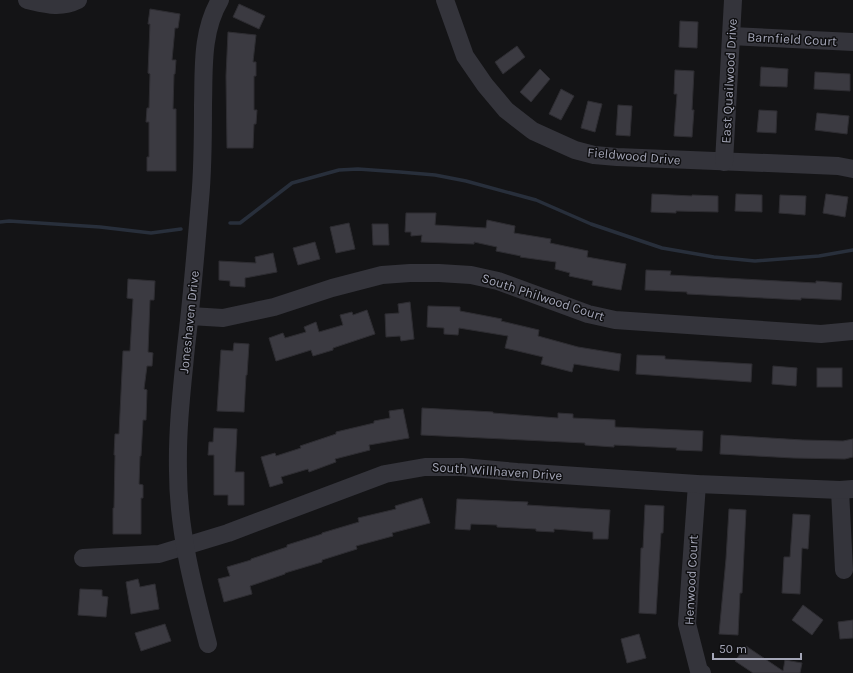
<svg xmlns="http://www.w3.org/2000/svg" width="853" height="673" viewBox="0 0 853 673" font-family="Karla,sans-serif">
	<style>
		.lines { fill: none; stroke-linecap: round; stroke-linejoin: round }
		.stream { stroke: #282f3b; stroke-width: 3.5 }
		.building { fill: #3b3a41; stroke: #2e2d32 }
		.minor { stroke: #34343b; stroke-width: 18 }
		.labels { text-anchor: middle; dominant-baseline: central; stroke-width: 3; stroke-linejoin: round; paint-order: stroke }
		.street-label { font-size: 13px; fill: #a4a6b7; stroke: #0f0f11 }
	</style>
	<rect width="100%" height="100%" fill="#141416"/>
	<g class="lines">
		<!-- stream -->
		<g class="stream">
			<path d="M 0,222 L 9,221 L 100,227 L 151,233 L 181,229"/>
			<path d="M 230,223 L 240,223 L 292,183 L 339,170 L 358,169 L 400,172 L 435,175 L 466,181 L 536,200 L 591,224 L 662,248 L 714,257 L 755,261 L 819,256 L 853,250"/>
		</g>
	</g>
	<!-- building -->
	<g class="building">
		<path d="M 239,4 L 265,16 L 259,29 L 233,17 Z"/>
		<path d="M 150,9 L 180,14 L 178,28 L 175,28 L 172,60 L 176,60 L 175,74 L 174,74 L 173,109 L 176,109 L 176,171 L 147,171 L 147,157 L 149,157 L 149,122 L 146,122 L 147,108 L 149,108 L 150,74 L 148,73 L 150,24 L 148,24 Z"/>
		<path d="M 680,21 L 698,22 L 697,48 L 679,47 Z"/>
		<path d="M 228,32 L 256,35 L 253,62 L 256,62 L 256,76 L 254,76 L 254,110 L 257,110 L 256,124 L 254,124 L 253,148 L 227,148 L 226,76 Z"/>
		<path d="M 517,46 L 525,57 L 503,74 L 495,62 Z"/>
		<path d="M 761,67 L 788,69 L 787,87 L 760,86 Z"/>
		<path d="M 540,69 L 550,79 L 531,102 L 520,92 Z"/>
		<path d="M 675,70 L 694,71 L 692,110 L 694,110 L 692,137 L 674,136 L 677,94 L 674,94 Z"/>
		<path d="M 815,72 L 850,74 L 850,91 L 814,89 Z"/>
		<path d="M 561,89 L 574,96 L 561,120 L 549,114 Z"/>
		<path d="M 588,101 L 602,104 L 595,132 L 581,128 Z"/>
		<path d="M 618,105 L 632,106 L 630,136 L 616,135 Z"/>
		<path d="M 759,110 L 777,111 L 776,133 L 757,132 Z"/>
		<path d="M 817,113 L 849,116 L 847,134 L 815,130 Z"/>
		<path d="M 652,194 L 692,196 L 692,195 L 718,196 L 718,212 L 676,211 L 676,213 L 651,212 Z"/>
		<path d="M 736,194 L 762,195 L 762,212 L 735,211 Z"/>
		<path d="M 826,194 L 848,197 L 845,217 L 823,213 Z"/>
		<path d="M 780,195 L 806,196 L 805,215 L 779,213 Z"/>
		<path d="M 406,213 L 436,213 L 435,225 L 486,228 L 487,220 L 515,226 L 514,233 L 551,239 L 550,243 L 588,251 L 587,257 L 626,264 L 621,290 L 592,285 L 593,281 L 569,276 L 570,273 L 555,269 L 556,262 L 520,257 L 521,256 L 496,251 L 497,247 L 474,242 L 474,244 L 421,242 L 422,235 L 411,236 L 411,232 L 405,232 Z"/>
		<path d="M 349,223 L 355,249 L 336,253 L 330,227 Z"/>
		<path d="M 372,224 L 388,224 L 389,245 L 373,245 Z"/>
		<path d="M 315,242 L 320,259 L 298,265 L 293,248 Z"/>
		<path d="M 273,253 L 277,272 L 245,278 L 245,287 L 230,286 L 230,281 L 219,280 L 219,261 L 256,263 L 255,257 Z"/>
		<path d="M 646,270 L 671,271 L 670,275 L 816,283 L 816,281 L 842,283 L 841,300 L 801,298 L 801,300 L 687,294 L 687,292 L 645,290 Z"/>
		<path d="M 128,279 L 155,281 L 154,300 L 150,300 L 148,352 L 153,353 L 152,366 L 147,366 L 144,389 L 147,390 L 146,420 L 143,420 L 141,456 L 140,456 L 139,484 L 143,485 L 143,498 L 141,498 L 141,534 L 113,534 L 113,508 L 114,508 L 115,455 L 114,455 L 115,434 L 119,434 L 123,351 L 130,351 L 133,299 L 127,298 Z"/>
		<path d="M 410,302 L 414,339 L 401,341 L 400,336 L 386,337 L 385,314 L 399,313 L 398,304 Z"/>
		<path d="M 428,306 L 460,307 L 460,311 L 502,319 L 501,321 L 539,330 L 538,336 L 578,347 L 621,354 L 619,371 L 574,364 L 572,372 L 541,364 L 543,357 L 505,348 L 508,336 L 459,328 L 458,335 L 444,334 L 444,328 L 427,327 Z"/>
		<path d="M 367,310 L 375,334 L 333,348 L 333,350 L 313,356 L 311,350 L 276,361 L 269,338 L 283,333 L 285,338 L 306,332 L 304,327 L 316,322 L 319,332 L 343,325 L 340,315 L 352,312 L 353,315 Z"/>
		<path d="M 234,343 L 249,344 L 247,375 L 246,375 L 244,412 L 217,411 L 221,350 L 233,351 Z"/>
		<path d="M 637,355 L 665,356 L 665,359 L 752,364 L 751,382 L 636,374 Z"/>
		<path d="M 773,366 L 797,368 L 796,386 L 772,384 Z"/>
		<rect x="817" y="368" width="25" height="19"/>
		<path d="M 422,408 L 493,412 L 493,413 L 558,418 L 558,413 L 573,414 L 573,418 L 615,420 L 615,427 L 703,431 L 702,451 L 676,450 L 677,448 L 614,445 L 614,447 L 585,445 L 585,443 L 421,435 Z"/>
		<path d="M 403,409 L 409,438 L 369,445 L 370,450 L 335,459 L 336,462 L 309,472 L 308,469 L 281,477 L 283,483 L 270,487 L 261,457 L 275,453 L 276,456 L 301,448 L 300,446 L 336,434 L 336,432 L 374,423 L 374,421 L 390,418 L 389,411 Z"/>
		<path d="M 214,428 L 237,429 L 235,472 L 244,472 L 244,505 L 228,505 L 228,495 L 214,495 L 214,455 L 208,455 L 209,442 L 213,442 Z"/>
		<path d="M 721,435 L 803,440 L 843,441 L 853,439 L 853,457 L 845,459 L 793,458 L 720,454 Z"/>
		<path d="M 422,498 L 430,523 L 392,533 L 393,536 L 356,546 L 357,549 L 322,560 L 322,562 L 285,573 L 285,574 L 250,586 L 252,594 L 224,602 L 218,579 L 230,576 L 227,567 L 251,560 L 251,559 L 287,547 L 287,545 L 322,534 L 322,533 L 359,522 L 358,518 L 396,509 L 395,506 Z"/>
		<path d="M 457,499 L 528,502 L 527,505 L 610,510 L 608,539 L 593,539 L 593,532 L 554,529 L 554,532 L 536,531 L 536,529 L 497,527 L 497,525 L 471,524 L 470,530 L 455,529 Z"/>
		<path d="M 645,505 L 664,506 L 663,533 L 661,533 L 656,614 L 639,613 L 641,548 L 643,548 Z"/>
		<path d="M 729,509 L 746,510 L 742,593 L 740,593 L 738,635 L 719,634 L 726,559 Z"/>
		<path d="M 793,514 L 810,515 L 808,549 L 802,548 L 800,594 L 782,593 L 784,557 L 790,557 Z"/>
		<path d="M 138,579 L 140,587 L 155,584 L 159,609 L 131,614 L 126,582 Z"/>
		<path d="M 80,589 L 102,590 L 102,596 L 108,597 L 106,617 L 78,615 Z"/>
		<path d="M 803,605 L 823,620 L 812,635 L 792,620 Z"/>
		<path d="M 853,620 L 853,638 L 840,639 L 838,622 Z"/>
		<path d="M 165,624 L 171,641 L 141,651 L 135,633 Z"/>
		<path d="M 639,634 L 646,658 L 627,663 L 621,639 Z"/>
		<path d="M 746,646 L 783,671 L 785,660 L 802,663 L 800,673 L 753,673 L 735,661 Z"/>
	</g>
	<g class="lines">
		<!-- minor -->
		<g class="minor">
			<path d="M 27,0 C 45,4 60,9 78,0"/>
			<path d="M 445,0 L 465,56 L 485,85 L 506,110 L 533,131 L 555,141 L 575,150 L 594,155 L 617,157 L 815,165 L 838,166 L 853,169"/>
			<path d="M 731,36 L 853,42"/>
			<path d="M 724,162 L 733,0"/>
			<path d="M 190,316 L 223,318 L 274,307 L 332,288 L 382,275 L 410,273 L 439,273 L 471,275 L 498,281 L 588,314 L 615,320 L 821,334 L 853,331"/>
			<path d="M 697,484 L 687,624 L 699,671 L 702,673"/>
			<path d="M 840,490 L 844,570"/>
			<path d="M 83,558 L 159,554 L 228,533 L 385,474 L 425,467 L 462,467 L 517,472 L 697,484 L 840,490 L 853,489"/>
			<path d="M 208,644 C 193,587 178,530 178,471 C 177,429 182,388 186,347 C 192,298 196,249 200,200 C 203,169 203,137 203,105 C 204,70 201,32 220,0"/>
		</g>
	</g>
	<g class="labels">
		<!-- street labels -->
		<g class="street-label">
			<text transform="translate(792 39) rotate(3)">Barnfield Court</text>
			<text transform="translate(729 81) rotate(-87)">East Quailwood Drive</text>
			<text transform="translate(634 156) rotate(5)">Fieldwood Drive</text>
			<text transform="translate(543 297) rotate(18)">South Philwood Court</text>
			<text transform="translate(189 322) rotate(-84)">Joneshaven Drive</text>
			<text transform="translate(497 471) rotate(4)">South Willhaven Drive</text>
			<text transform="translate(691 580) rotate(-87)">Henwood Court</text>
		</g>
	</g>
	<!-- scale -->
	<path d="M713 653v6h88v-6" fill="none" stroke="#a4a6b7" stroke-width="2"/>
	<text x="719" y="653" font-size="12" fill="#a4a6b7" stroke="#0f0f11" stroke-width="3" paint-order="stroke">50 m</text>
</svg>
